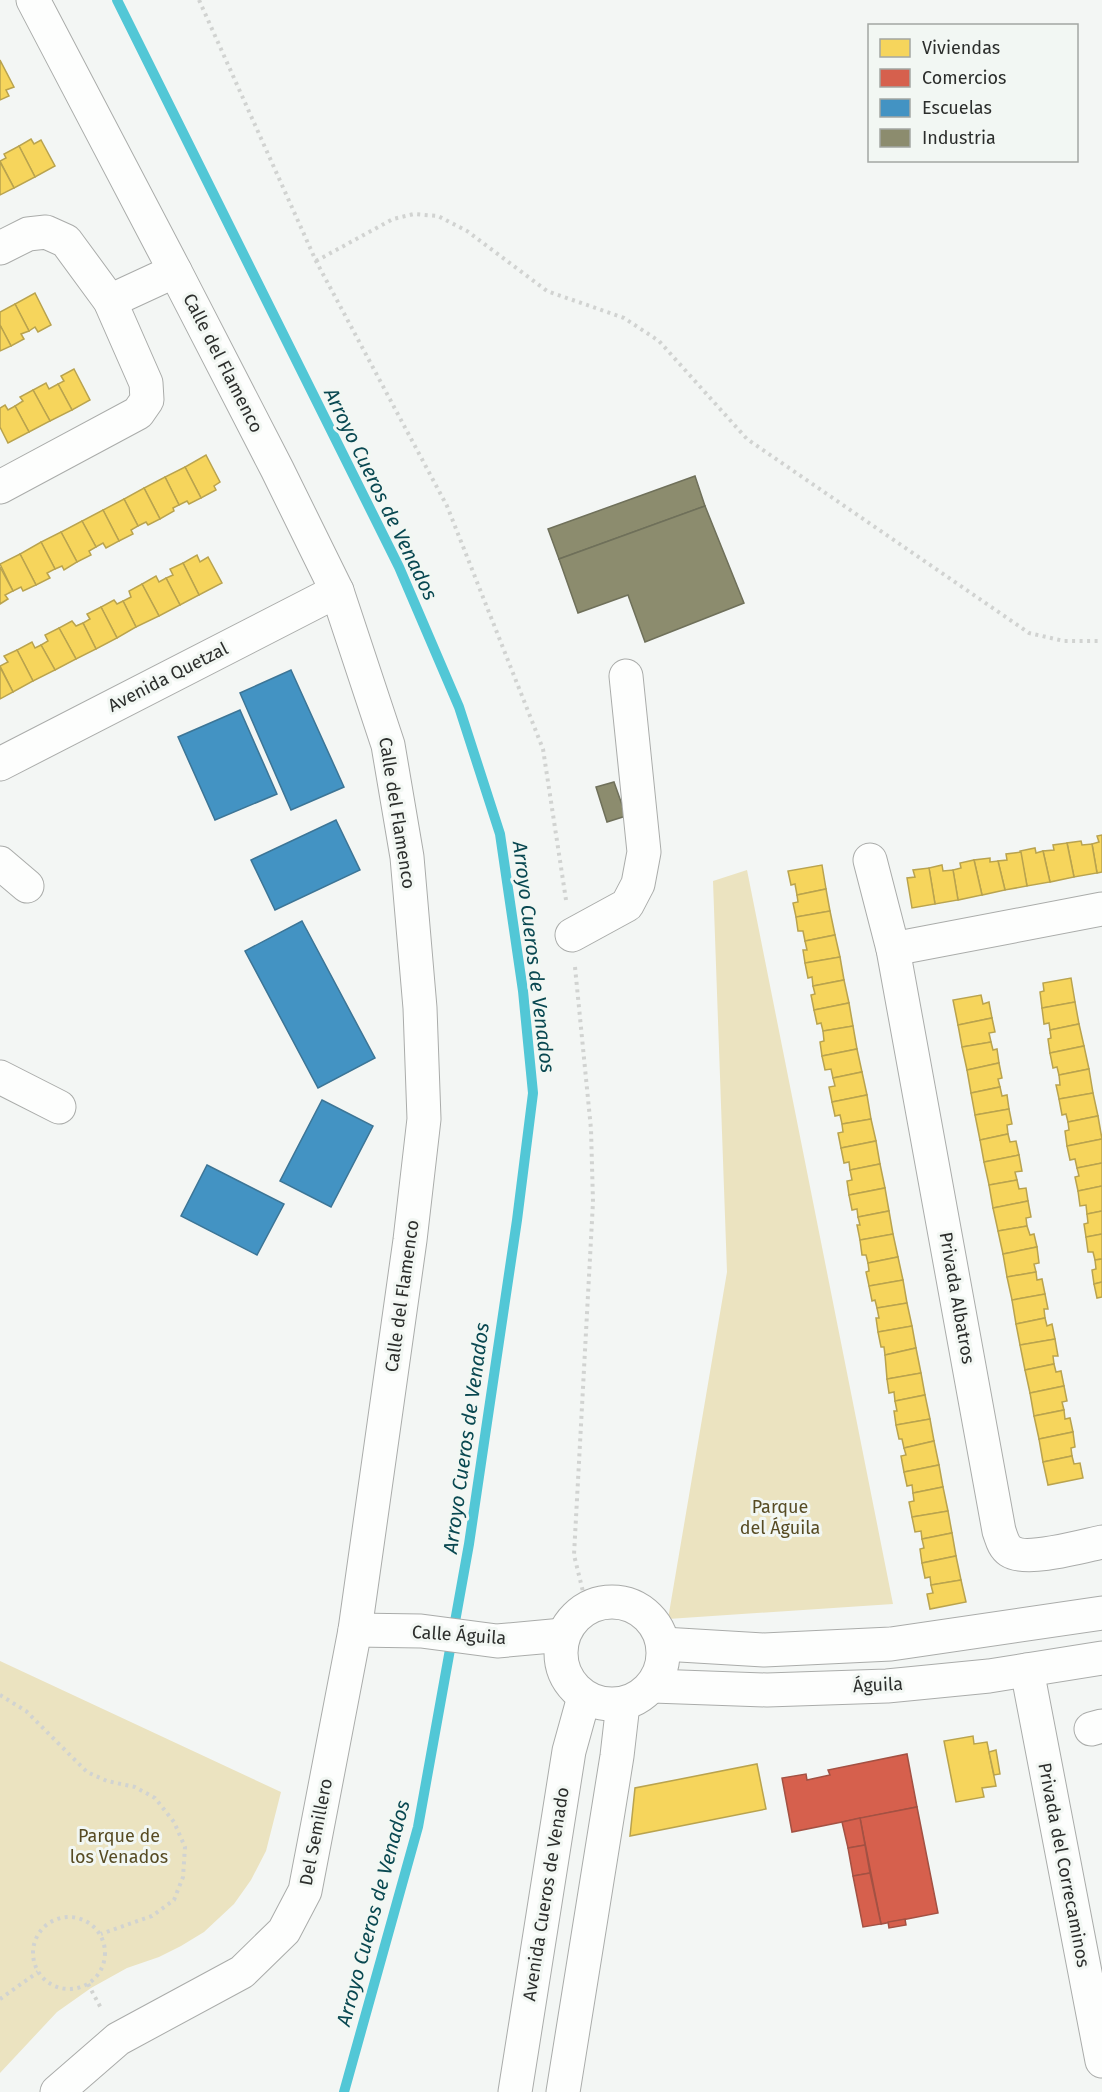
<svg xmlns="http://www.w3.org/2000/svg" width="1102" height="2092" viewBox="0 0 1102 2092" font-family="'Fira Sans',sans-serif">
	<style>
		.green { fill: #ebe3c0 }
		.homes { fill: #f6d55c; stroke: #b9a34e; stroke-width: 1.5 }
		.shops { fill: #d6604d; stroke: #a35143; stroke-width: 1.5 }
		.schools { fill: #4393c3; stroke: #3c7596; stroke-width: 1.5 }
		.industry { fill: #8c8c6e; stroke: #6f705a; stroke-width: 1.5 }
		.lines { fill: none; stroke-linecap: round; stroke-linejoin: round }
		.stream { stroke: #52c7d6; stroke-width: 10 }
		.minor-casing { stroke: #aaacaa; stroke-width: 35 }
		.path { stroke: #d1d3d1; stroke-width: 4; stroke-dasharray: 3 4.5; stroke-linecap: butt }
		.minor { stroke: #fdfefd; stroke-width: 33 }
		.labels { text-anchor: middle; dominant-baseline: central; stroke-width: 6; stroke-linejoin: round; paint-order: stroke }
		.street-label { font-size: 18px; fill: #2c2e2c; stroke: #f2f7f3 }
		.park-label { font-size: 18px; fill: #574b23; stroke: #f2f7f3 }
		.water-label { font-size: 20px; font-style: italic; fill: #094851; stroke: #f2f7f3 }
	</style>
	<rect width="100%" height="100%" fill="#f3f6f4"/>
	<!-- green -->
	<g class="green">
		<path d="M 747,870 L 893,1604 L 668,1619 L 727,1272 L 713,881 Z"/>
		<path d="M 0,1661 L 281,1792 L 266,1851 L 251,1880 L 234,1904 L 204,1932 L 181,1946 L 159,1957 L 127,1968 L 91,1988 L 57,2012 L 0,2073 Z"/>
	</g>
	<!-- homes -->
	<g class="homes">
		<path d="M 0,60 L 14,87 L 6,90 L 9,96 L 0,100 Z"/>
		<path d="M 31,139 L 34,144 L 41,140 L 55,166 L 35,177 L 19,146 Z"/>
		<path d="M 19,146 L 35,177 L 14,188 L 0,161 L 6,158 L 4,154 Z"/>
		<path d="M 0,162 L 14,188 L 0,195 Z"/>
		<path d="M 35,293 L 51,325 L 38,332 L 35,327 L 29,331 L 15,304 Z"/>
		<path d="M 15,304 L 29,331 L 21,334 L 24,339 L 11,346 L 0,325 L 0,312 Z"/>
		<path d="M 0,325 L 11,346 L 0,351 Z"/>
		<path d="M 74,369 L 90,400 L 72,410 L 58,384 L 64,381 L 61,376 Z"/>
		<path d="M 46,383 L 49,389 L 58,384 L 72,410 L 50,421 L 33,390 Z"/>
		<path d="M 33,390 L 50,421 L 29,432 L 15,406 L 23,401 L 20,397 Z"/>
		<path d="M 5,405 L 8,410 L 15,406 L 29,432 L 8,443 L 0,427 L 0,408 Z"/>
		<path d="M 206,455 L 220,482 L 214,486 L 216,490 L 201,498 L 185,467 Z"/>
		<path d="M 185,467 L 201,498 L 189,504 L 187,501 L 179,505 L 165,477 Z"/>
		<path d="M 165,477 L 179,505 L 173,508 L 174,511 L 160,519 L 144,488 Z"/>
		<path d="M 144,488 L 160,519 L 148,525 L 146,522 L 138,526 L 124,499 Z"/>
		<path d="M 124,499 L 138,526 L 131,530 L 133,534 L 119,541 L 103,510 Z"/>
		<path d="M 103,510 L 119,541 L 106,548 L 103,543 L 96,547 L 82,521 Z"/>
		<path d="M 82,521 L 96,547 L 89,551 L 91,555 L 77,562 L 61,532 Z"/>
		<path d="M 61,532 L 77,562 L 64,570 L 62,566 L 55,569 L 41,542 Z"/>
		<path d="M 41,542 L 55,569 L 47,573 L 50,578 L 36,585 L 20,554 Z"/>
		<path d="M 20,554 L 36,585 L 23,591 L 21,587 L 13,591 L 0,564 Z"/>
		<path d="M 197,555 L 200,562 L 208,557 L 222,583 L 199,595 L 183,563 Z"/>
		<path d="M 183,563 L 199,595 L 180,605 L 166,578 L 173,575 L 170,569 Z"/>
		<path d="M 0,567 L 13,591 L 5,595 L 8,599 L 0,604 Z"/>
		<path d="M 156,576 L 159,582 L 166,578 L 180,605 L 159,616 L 142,584 Z"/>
		<path d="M 142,584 L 159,616 L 136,627 L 123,601 L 131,597 L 129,591 Z"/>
		<path d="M 114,600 L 117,604 L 123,601 L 136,627 L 117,638 L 101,607 Z"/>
		<path d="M 101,607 L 117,638 L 96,649 L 83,623 L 90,619 L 87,614 Z"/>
		<path d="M 72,621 L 76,626 L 83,623 L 96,649 L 76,659 L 59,628 Z"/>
		<path d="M 59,628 L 76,659 L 55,670 L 41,645 L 48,641 L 45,635 Z"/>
		<path d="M 32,642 L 35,648 L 41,645 L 55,670 L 33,681 L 17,650 Z"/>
		<path d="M 17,650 L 33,681 L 13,692 L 0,666 L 8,662 L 4,656 Z"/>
		<path d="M 0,667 L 13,692 L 0,699 Z"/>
		<path d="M 1102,835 L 1102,872 L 1097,873 L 1092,844 L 1099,842 L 1097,836 Z"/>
		<path d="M 1081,841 L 1082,845 L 1092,844 L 1097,873 L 1074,877 L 1067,843 Z"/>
		<path d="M 1067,843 L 1074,877 L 1050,882 L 1043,851 L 1054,850 L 1053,845 Z"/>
		<path d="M 1035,848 L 1036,853 L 1043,851 L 1050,882 L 1027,886 L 1020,851 Z"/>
		<path d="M 1021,852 L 1027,886 L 1005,890 L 998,861 L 1007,860 L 1006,854 Z"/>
		<path d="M 990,858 L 990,862 L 998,861 L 1005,890 L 982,895 L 974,860 Z"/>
		<path d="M 974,860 L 982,895 L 958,900 L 953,870 L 961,868 L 960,863 Z"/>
		<path d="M 822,865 L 826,889 L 797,895 L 795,884 L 791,885 L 788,871 Z"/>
		<path d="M 942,865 L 943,871 L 953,870 L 958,900 L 935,904 L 929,868 Z"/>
		<path d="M 929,868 L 935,904 L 912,908 L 907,878 L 915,877 L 913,870 Z"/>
		<path d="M 826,889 L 830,911 L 796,917 L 793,903 L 798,902 L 797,895 Z"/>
		<path d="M 830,911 L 835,935 L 805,941 L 803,931 L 798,931 L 796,917 Z"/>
		<path d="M 835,935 L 840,957 L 805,963 L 803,950 L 807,950 L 805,941 Z"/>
		<path d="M 840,957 L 844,980 L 813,986 L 812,977 L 808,978 L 805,963 Z"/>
		<path d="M 1071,978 L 1075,1002 L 1042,1008 L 1040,992 L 1044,991 L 1043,983 Z"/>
		<path d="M 844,980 L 849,1003 L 814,1010 L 811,995 L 815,994 L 813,986 Z"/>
		<path d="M 981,995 L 983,1004 L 989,1002 L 992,1018 L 958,1025 L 953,1000 Z"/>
		<path d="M 1075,1002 L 1079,1024 L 1050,1030 L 1049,1023 L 1044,1024 L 1042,1008 Z"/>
		<path d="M 849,1003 L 853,1026 L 823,1031 L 821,1023 L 817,1024 L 814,1010 Z"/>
		<path d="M 992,1018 L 995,1032 L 989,1033 L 991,1042 L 962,1047 L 958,1025 Z"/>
		<path d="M 1079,1024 L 1084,1046 L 1050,1053 L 1048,1039 L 1051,1038 L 1050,1030 Z"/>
		<path d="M 853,1026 L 857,1049 L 822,1056 L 820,1042 L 824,1041 L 823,1031 Z"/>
		<path d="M 991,1042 L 993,1050 L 997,1049 L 999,1063 L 967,1070 L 962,1047 Z"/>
		<path d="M 1084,1046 L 1089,1069 L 1059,1075 L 1057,1067 L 1053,1068 L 1050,1053 Z"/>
		<path d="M 857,1049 L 862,1072 L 833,1078 L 831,1069 L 825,1070 L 822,1056 Z"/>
		<path d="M 999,1063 L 1002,1078 L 998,1079 L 1000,1087 L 971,1093 L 967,1070 Z"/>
		<path d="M 1089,1069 L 1093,1093 L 1059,1099 L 1056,1085 L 1060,1085 L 1059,1075 Z"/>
		<path d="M 862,1072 L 867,1095 L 832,1102 L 829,1087 L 835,1086 L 833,1078 Z"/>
		<path d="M 1000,1087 L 1002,1096 L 1007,1095 L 1009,1109 L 975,1115 L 971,1093 Z"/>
		<path d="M 1093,1093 L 1098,1116 L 1068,1122 L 1066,1114 L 1062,1115 L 1059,1099 Z"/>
		<path d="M 867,1095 L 871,1119 L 842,1124 L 840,1115 L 835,1116 L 832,1102 Z"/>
		<path d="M 1009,1109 L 1012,1124 L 1007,1125 L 1008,1134 L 980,1140 L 975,1115 Z"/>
		<path d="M 1098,1116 L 1102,1139 L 1067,1146 L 1065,1131 L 1069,1130 L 1068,1122 Z"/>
		<path d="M 871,1119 L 876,1141 L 841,1148 L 838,1133 L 843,1132 L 842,1124 Z"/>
		<path d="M 1008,1134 L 1010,1142 L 1016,1141 L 1019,1155 L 984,1162 L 980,1140 Z"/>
		<path d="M 1102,1139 L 1102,1163 L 1077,1168 L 1075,1159 L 1070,1160 L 1067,1146 Z"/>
		<path d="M 876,1141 L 880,1164 L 850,1170 L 849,1162 L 844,1163 L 841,1148 Z"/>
		<path d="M 1019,1155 L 1022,1171 L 1015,1172 L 1017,1180 L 989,1185 L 984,1162 Z"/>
		<path d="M 1102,1163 L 1102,1186 L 1078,1191 L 1075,1177 L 1079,1176 L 1077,1168 Z"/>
		<path d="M 880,1164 L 885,1188 L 849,1195 L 847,1181 L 852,1180 L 850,1170 Z"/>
		<path d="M 1017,1180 L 1019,1189 L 1026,1188 L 1028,1201 L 993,1208 L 989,1185 Z"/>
		<path d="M 1102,1186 L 1102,1211 L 1087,1214 L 1086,1205 L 1080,1206 L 1078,1191 Z"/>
		<path d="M 885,1188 L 889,1211 L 858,1217 L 857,1209 L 852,1210 L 849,1195 Z"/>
		<path d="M 1028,1201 L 1031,1217 L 1026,1218 L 1027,1226 L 998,1231 L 993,1208 Z"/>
		<path d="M 889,1211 L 893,1234 L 860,1240 L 857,1225 L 860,1225 L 858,1217 Z"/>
		<path d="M 1102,1211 L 1102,1234 L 1086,1237 L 1084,1224 L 1088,1223 L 1087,1214 Z"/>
		<path d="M 1027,1226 L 1030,1235 L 1034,1234 L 1037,1247 L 1003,1254 L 998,1231 Z"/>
		<path d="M 893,1234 L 898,1257 L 868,1263 L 866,1255 L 862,1255 L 860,1240 Z"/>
		<path d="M 1102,1234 L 1102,1259 L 1095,1260 L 1093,1252 L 1088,1252 L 1086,1237 Z"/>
		<path d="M 1037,1247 L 1039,1263 L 1034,1264 L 1036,1272 L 1007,1277 L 1003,1254 Z"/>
		<path d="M 898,1257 L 903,1280 L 869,1286 L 866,1272 L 869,1271 L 868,1263 Z"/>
		<path d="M 1102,1259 L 1102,1282 L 1094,1284 L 1092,1270 L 1096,1269 L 1095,1260 Z"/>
		<path d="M 1036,1272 L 1037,1280 L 1042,1279 L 1045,1294 L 1012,1300 L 1007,1277 Z"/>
		<path d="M 903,1280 L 907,1303 L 877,1308 L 875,1300 L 872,1301 L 869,1286 Z"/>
		<path d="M 1102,1282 L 1102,1297 L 1097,1298 L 1094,1284 Z"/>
		<path d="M 1045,1294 L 1048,1309 L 1044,1309 L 1045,1318 L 1016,1324 L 1012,1300 Z"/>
		<path d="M 907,1303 L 912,1326 L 878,1332 L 876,1318 L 879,1318 L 877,1308 Z"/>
		<path d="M 1045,1318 L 1047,1326 L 1052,1324 L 1055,1339 L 1020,1345 L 1016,1324 Z"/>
		<path d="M 912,1326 L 916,1348 L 885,1355 L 884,1347 L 881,1347 L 878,1332 Z"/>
		<path d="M 1055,1339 L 1058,1356 L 1053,1356 L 1054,1364 L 1025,1370 L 1020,1345 Z"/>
		<path d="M 916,1348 L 921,1373 L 887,1379 L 885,1355 Z"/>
		<path d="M 1054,1364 L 1056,1372 L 1061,1371 L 1064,1386 L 1030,1393 L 1025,1370 Z"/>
		<path d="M 921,1373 L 925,1395 L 895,1401 L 894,1392 L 889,1393 L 887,1379 Z"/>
		<path d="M 1064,1386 L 1067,1401 L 1062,1402 L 1064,1410 L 1034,1416 L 1030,1393 Z"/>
		<path d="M 925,1395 L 930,1419 L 896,1425 L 894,1411 L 897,1411 L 895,1401 Z"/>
		<path d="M 1064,1410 L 1065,1419 L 1070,1418 L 1073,1432 L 1039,1439 L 1034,1416 Z"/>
		<path d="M 930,1419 L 934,1441 L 904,1448 L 902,1439 L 899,1439 L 896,1425 Z"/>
		<path d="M 1073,1432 L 1075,1447 L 1071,1448 L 1072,1456 L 1043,1462 L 1039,1439 Z"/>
		<path d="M 934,1441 L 939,1465 L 904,1472 L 901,1456 L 906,1455 L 904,1448 Z"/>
		<path d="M 1072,1456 L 1074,1464 L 1080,1463 L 1083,1478 L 1048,1485 L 1043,1462 Z"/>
		<path d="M 939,1465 L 943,1487 L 913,1493 L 912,1485 L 907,1486 L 904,1472 Z"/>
		<path d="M 943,1487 L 948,1511 L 912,1517 L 909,1502 L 914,1501 L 913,1493 Z"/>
		<path d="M 948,1511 L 952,1533 L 922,1539 L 921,1531 L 915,1532 L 912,1517 Z"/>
		<path d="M 952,1533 L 956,1556 L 922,1563 L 920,1549 L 924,1548 L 922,1539 Z"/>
		<path d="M 956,1556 L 961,1580 L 931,1585 L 930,1577 L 925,1578 L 922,1563 Z"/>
		<path d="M 961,1580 L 966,1602 L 930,1609 L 927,1594 L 933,1593 L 931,1585 Z"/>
		<path d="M 973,1736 L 974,1744 L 987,1742 L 996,1786 L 982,1788 L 984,1797 L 956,1802 L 944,1741 Z"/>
		<path d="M 996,1750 L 1000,1774 L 994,1775 L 989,1752 Z"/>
		<path d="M 757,1764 L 766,1809 L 630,1836 L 635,1788 Z"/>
	</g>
	<!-- shops -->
	<g class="shops">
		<path d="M 907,1754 L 917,1807 L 792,1832 L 782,1778 L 806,1774 L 807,1780 L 830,1775 L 828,1770 Z"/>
		<path d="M 917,1807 L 938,1913 L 881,1924 L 860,1818 Z"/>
		<path d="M 860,1818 L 865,1845 L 848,1848 L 842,1822 Z"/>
		<path d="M 865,1845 L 870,1873 L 853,1876 L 848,1848 Z"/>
		<path d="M 870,1873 L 881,1924 L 863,1927 L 853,1876 Z"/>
		<path d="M 905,1919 L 906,1925 L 889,1928 L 888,1922 Z"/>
	</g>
	<!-- schools -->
	<g class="schools">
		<path d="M 291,670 L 344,787 L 291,810 L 240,693 Z"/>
		<path d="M 240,710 L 277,794 L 215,820 L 178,737 Z"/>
		<path d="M 336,820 L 360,870 L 275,910 L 251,860 Z"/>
		<path d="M 302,921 L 375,1058 L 318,1088 L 245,951 Z"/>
		<path d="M 322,1100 L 373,1126 L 331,1207 L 280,1181 Z"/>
		<path d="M 207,1165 L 284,1204 L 257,1255 L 181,1216 Z"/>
	</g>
	<!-- industry -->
	<g class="industry">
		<path d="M 695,476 L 705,506 L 559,559 L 548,529 Z"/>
		<path d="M 705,506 L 744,603 L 645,642 L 628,595 L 578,613 L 559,559 Z"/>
		<path d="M 614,782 L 626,816 L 607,822 L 596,787 Z"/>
	</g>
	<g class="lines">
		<!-- stream -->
		<path class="stream" d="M 117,0 L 399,567 L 459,707 L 500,834 L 523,991 L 533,1093 L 517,1220 L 469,1544 L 418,1827 L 344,2092"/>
		<!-- minor casing -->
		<g class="minor-casing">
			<g id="minor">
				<path d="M 33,0 L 175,271 L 277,469 L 337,591 L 388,745 L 407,857 L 420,1008 L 424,1119 L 410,1240 L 355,1630 L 305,1891 L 284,1931 L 242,1972 L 118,2039 L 57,2092"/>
				<path d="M 0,248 L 28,234 L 46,232 L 66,241 L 110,301 L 146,383 L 147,400 L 138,413 L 0,487"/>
				<path d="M 110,301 L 175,271"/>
				<path d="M 0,764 L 337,591"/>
				<path d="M 870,860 L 893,949 L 999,1531 C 1002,1539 1003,1546 1010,1551 C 1026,1562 1083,1546 1102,1542"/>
				<path d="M 0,863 L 27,886"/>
				<path d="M 572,935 L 627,905 L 638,884 L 644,852 L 626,676"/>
				<path d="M 893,949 L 1102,909"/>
				<path d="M 0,1077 L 59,1107"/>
				<circle cx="612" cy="1653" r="51"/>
				<path d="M 355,1630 L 421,1631 L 497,1641 L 563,1635"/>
				<path d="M 663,1644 L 764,1650 L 891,1644 L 1102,1613"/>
				<path d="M 1027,1670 L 1102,2061"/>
				<path d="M 653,1686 L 767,1690 L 887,1686 L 989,1676 L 1102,1658"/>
				<path d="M 1091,1729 L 1102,1726"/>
				<path d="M 515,2092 L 569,1751 L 584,1697"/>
				<path d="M 563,2092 L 617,1756 L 623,1704"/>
			</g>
		</g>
		<!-- path -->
		<g class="path">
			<path d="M 199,0 L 316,261 L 447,506 L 543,749 L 566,900"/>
			<path d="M 316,261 L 393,219 L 414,214 L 438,216 L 467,231 L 547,291 L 624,318 L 659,341 L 747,439 L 1029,633 L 1064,641 L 1102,641"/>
			<path d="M 575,967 L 591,1129 L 593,1202 L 574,1555 L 587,1608"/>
			<path d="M 0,1695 L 26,1711 L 87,1772 L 107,1781 L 135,1787 L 155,1798 L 174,1822 L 185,1847 L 183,1877 L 174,1900 L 152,1916 L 101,1934"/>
			<circle cx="69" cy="1953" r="36"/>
			<path d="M 88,1984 L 102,2010"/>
			<path d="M 0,1999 L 38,1972"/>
		</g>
		<!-- minor -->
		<use href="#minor" class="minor"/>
	</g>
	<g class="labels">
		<!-- street labels -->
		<g class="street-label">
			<text transform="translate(223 363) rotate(63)">Calle del Flamenco</text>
			<text transform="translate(168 677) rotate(-27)">Avenida Quetzal</text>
			<text transform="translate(397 813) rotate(81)">Calle del Flamenco</text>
			<text transform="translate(402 1296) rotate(-82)">Calle del Flamenco</text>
			<text transform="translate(957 1298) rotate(80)">Privada Albatros</text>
			<text transform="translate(459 1635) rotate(4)">Calle Águila</text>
			<text transform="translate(878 1685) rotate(-3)">Águila</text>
			<text transform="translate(316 1832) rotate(-79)">Del Semillero</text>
			<text transform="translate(1064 1865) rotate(79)">Privada del Correcaminos</text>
			<text transform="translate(546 1894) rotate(-81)">Avenida Cueros de Venado</text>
		</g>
		<!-- park labels -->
		<g class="park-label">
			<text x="780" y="1507">Parque<tspan x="780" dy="21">del Águila</tspan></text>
			<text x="119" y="1836">Parque de<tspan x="119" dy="21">los Venados</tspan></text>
		</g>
		<!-- water labels -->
		<g class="water-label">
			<text transform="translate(381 494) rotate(64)">Arroyo Cueros de Venados</text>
			<text transform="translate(534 957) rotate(83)">Arroyo Cueros de Venados</text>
			<text transform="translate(466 1438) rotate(-82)">Arroyo Cueros de Venados</text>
			<text transform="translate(373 1913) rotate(-75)">Arroyo Cueros de Venados</text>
		</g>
	</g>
	<!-- legend -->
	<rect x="868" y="24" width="210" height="138" fill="#f2f7f3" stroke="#a3a7a3" stroke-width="1.5"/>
	<rect x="880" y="39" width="30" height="18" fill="#f6d55c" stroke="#a3a7a3" stroke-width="1.5"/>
	<text x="922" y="54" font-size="18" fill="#2c2e2c">Viviendas</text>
	<rect x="880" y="69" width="30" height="18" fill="#d6604d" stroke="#a3a7a3" stroke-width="1.5"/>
	<text x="922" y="84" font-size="18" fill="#2c2e2c">Comercios</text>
	<rect x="880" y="99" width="30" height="18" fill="#4393c3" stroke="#a3a7a3" stroke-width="1.5"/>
	<text x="922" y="114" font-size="18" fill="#2c2e2c">Escuelas</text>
	<rect x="880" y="129" width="30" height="18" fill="#8c8c6e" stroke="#a3a7a3" stroke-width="1.5"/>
	<text x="922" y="144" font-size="18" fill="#2c2e2c">Industria</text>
</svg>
